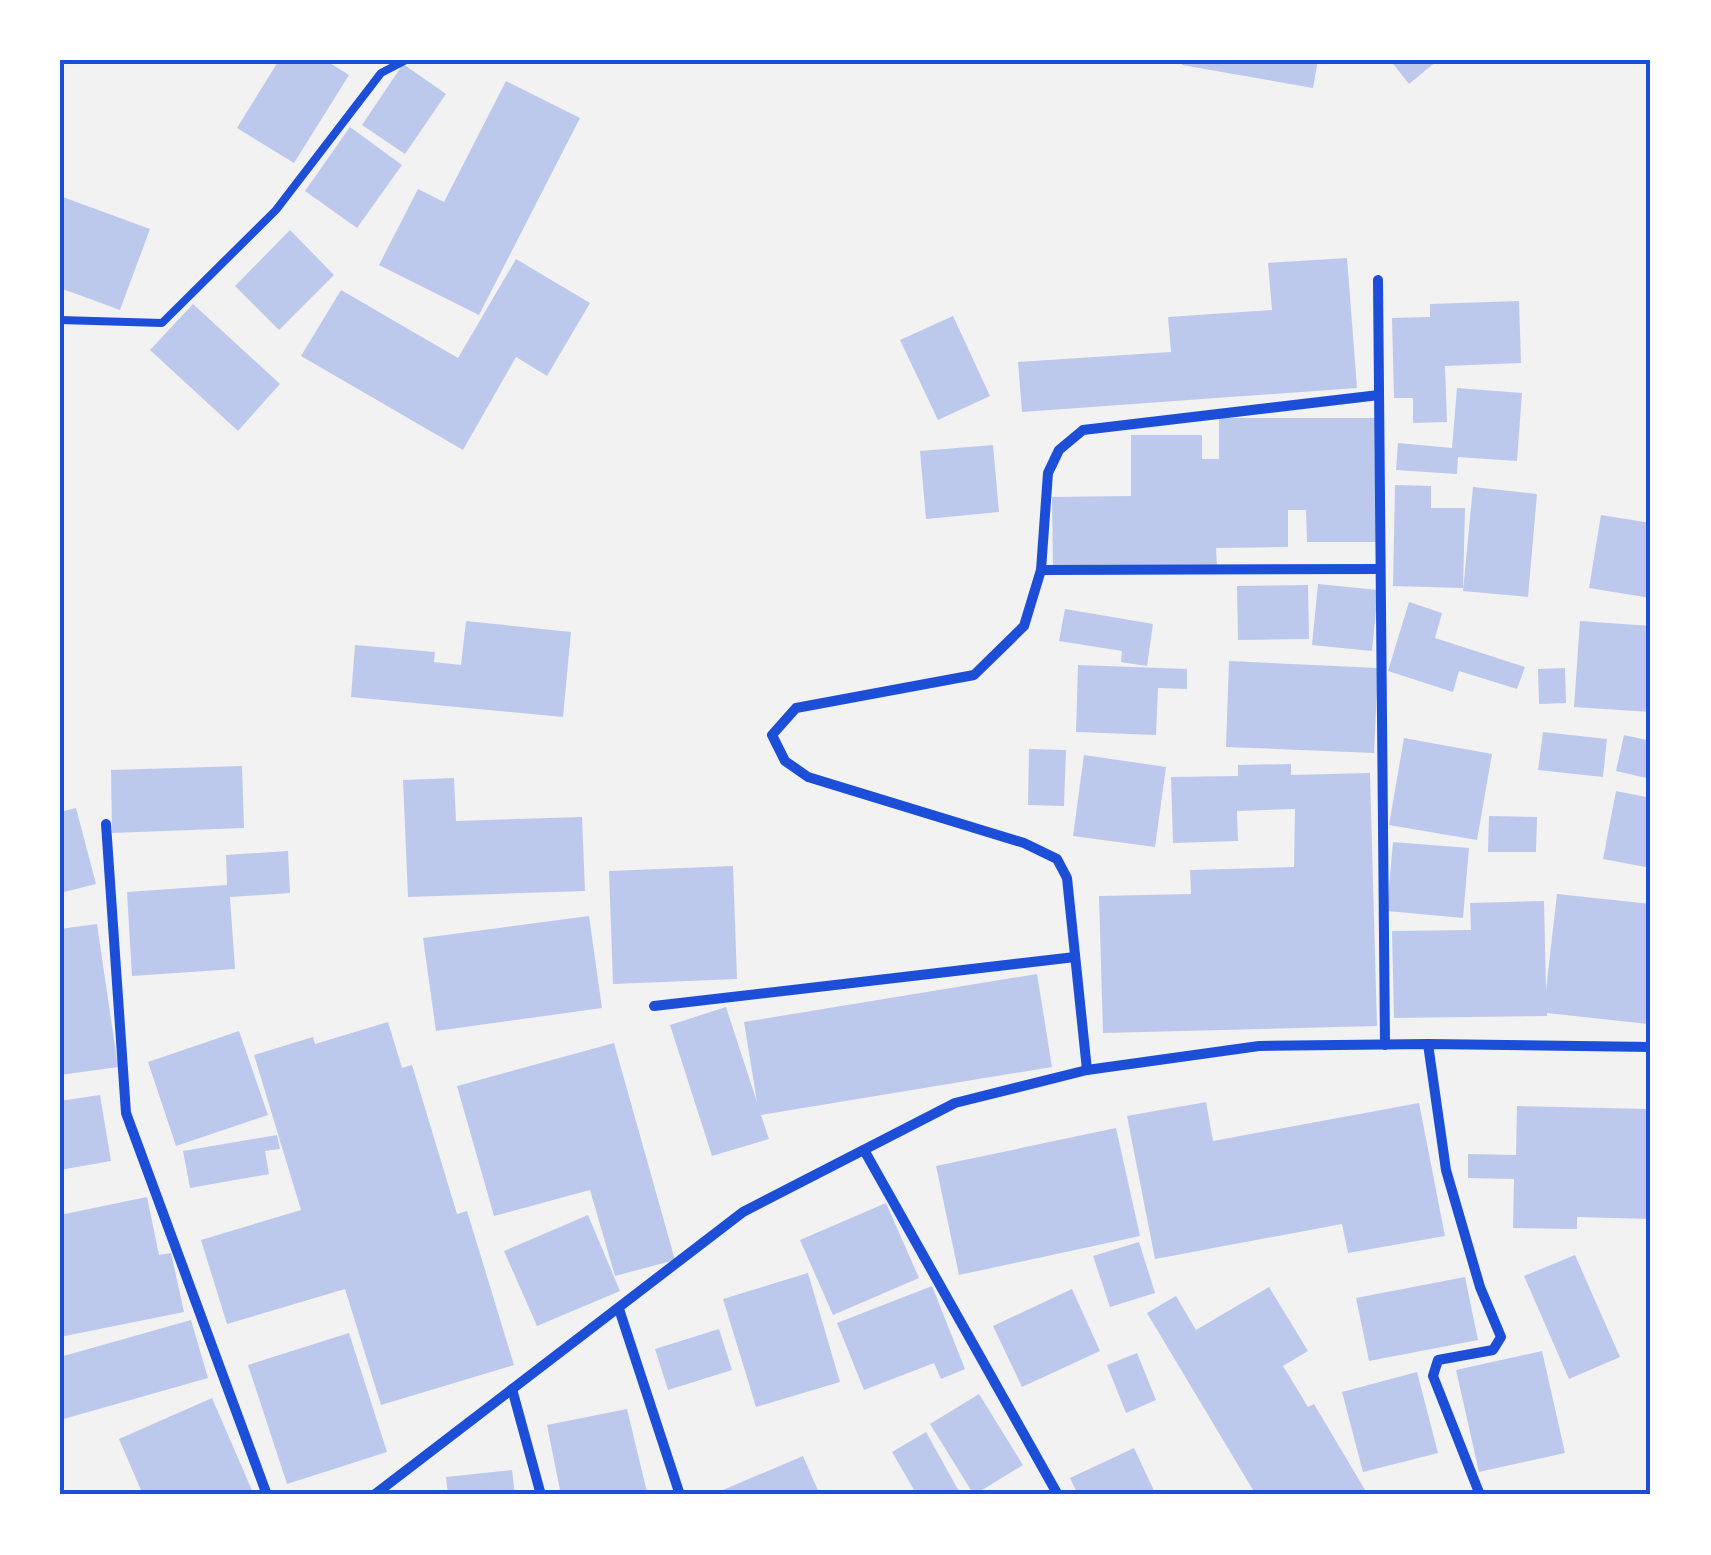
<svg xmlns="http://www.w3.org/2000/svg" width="1711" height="1555" viewBox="0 0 1711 1555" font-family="Barlow,sans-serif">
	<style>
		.building { fill: #bdc9ec }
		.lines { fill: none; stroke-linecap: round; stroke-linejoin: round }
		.service { stroke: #1d4ed8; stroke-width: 8 }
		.minor { stroke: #1d4ed8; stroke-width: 10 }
		.neatline { fill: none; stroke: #1d4ed8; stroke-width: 4 }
	</style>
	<rect width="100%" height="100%" fill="#f2f2f2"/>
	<!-- building -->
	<g class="building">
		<path d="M 279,60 L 325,60 L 349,75 L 294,163 L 237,128 Z"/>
		<path d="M 1183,60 L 1318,60 L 1313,88 L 1182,65 Z"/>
		<path d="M 1390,60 L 1438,60 L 1409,84 Z"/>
		<path d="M 403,64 L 446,94 L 405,154 L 362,125 Z"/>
		<path d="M 506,81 L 580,118 L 479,315 L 379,265 L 418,189 L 444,202 Z"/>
		<path d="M 350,127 L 402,165 L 357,228 L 305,191 Z"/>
		<path d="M 60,196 L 150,229 L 120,310 L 60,288 Z"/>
		<path d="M 290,230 L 334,275 L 279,330 L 235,286 Z"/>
		<path d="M 1347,258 L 1357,388 L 1022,412 L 1018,362 L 1171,352 L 1168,317 L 1272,310 L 1268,263 Z"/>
		<path d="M 516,259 L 590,303 L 547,376 L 516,357 L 463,450 L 301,356 L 341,290 L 458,358 Z"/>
		<path d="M 1519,301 L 1521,363 L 1445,366 L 1447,422 L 1413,423 L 1413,398 L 1394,398 L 1392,318 L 1430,317 L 1430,304 Z"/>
		<path d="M 193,304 L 280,384 L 238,431 L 150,350 Z"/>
		<path d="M 953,316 L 990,396 L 938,420 L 900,340 Z"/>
		<path d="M 1457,388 L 1522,393 L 1517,461 L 1458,457 L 1457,474 L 1396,470 L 1398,443 L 1452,448 Z"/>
		<path d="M 1219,418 L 1377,418 L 1378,542 L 1307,542 L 1306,510 L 1288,510 L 1288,547 L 1216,548 L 1217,566 L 1053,566 L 1052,497 L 1131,496 L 1131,435 L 1202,435 L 1202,459 L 1219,459 Z"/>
		<path d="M 993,445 L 999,512 L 926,519 L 920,451 Z"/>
		<path d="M 1395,485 L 1431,486 L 1431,508 L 1465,508 L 1463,588 L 1393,586 Z"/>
		<path d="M 1473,487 L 1537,494 L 1528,597 L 1463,591 Z"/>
		<path d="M 1601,515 L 1651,523 L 1651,598 L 1589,588 Z"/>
		<path d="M 1318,584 L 1378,590 L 1372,651 L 1312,645 Z"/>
		<path d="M 1308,585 L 1309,639 L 1238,640 L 1237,586 Z"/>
		<path d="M 1409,602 L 1442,613 L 1435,638 L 1525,667 L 1517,689 L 1459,671 L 1453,692 L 1388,671 Z"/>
		<path d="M 1065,609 L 1153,624 L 1147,666 L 1121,662 L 1122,651 L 1059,641 Z"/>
		<path d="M 466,621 L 571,632 L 563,717 L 351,697 L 355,645 L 435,652 L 434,662 L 461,665 Z"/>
		<path d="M 1580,621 L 1651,626 L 1651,712 L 1574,707 Z"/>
		<path d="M 1229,661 L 1378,668 L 1374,753 L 1226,747 Z"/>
		<path d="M 1078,665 L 1187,669 L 1187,689 L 1158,688 L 1156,735 L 1076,732 Z"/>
		<path d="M 1565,668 L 1566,703 L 1539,704 L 1538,669 Z"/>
		<path d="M 1543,732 L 1607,739 L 1603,777 L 1538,770 Z"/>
		<path d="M 1624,735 L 1651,741 L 1651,779 L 1616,771 Z"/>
		<path d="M 1404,738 L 1492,754 L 1477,840 L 1389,825 Z"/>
		<path d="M 1029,749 L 1066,750 L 1064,806 L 1028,805 Z"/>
		<path d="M 1084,755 L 1166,767 L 1155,847 L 1073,836 Z"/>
		<path d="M 1291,764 L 1291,775 L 1370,773 L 1377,1026 L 1103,1033 L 1099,896 L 1191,894 L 1190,870 L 1294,867 L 1295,809 L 1237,811 L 1238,841 L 1173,843 L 1171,777 L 1238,776 L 1238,765 Z"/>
		<path d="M 242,766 L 244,828 L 112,833 L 111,770 Z"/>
		<path d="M 454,778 L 456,821 L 582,817 L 585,891 L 408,897 L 403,780 Z"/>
		<path d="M 1616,791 L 1651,798 L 1651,868 L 1603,859 Z"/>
		<path d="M 76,808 L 96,884 L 60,893 L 60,812 Z"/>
		<path d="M 1489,816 L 1537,817 L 1536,852 L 1488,852 Z"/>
		<path d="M 1393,842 L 1469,848 L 1463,918 L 1387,911 Z"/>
		<path d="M 288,851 L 290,893 L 230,897 L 235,969 L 132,976 L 127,892 L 227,885 L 226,855 Z"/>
		<path d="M 733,866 L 737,979 L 613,984 L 609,871 Z"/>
		<path d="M 1557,894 L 1651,904 L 1651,1007 L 1648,1024 L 1547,1013 L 1547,1016 L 1394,1018 L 1392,931 L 1471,930 L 1470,903 L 1544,901 L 1546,990 Z"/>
		<path d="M 589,916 L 602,1008 L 436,1031 L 423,938 Z"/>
		<path d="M 97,924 L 118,1067 L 60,1075 L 60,929 Z"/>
		<path d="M 1037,974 L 1052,1067 L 761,1115 L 769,1139 L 712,1156 L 670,1025 L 726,1007 L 757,1102 L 744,1022 Z"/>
		<path d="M 388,1022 L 402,1068 L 412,1065 L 457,1214 L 467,1211 L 514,1365 L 381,1405 L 345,1289 L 227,1324 L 201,1240 L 301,1210 L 254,1055 L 313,1037 L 315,1044 Z"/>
		<path d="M 239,1031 L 268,1115 L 176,1146 L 148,1062 Z"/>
		<path d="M 614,1043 L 675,1260 L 615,1276 L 590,1190 L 494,1216 L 457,1086 Z"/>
		<path d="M 100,1095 L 111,1161 L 60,1170 L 60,1101 Z"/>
		<path d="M 1206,1102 L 1213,1141 L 1419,1103 L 1445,1236 L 1348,1253 L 1342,1224 L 1155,1259 L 1127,1116 Z"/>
		<path d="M 1517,1106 L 1651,1109 L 1651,1219 L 1577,1217 L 1577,1229 L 1513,1228 L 1514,1179 L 1468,1178 L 1468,1154 L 1516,1155 Z"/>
		<path d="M 1116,1128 L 1140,1236 L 959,1275 L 936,1166 Z"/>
		<path d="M 277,1135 L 280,1149 L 265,1151 L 269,1174 L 190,1188 L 183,1151 Z"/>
		<path d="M 147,1197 L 159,1255 L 171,1253 L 184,1312 L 60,1337 L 60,1215 Z"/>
		<path d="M 886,1203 L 919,1278 L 833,1315 L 800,1240 Z"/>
		<path d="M 588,1215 L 620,1291 L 537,1326 L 504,1251 Z"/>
		<path d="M 1139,1242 L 1155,1293 L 1110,1307 L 1093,1256 Z"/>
		<path d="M 1575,1255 L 1620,1357 L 1569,1379 L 1524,1276 Z"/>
		<path d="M 808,1273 L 840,1382 L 756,1407 L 723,1299 Z"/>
		<path d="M 1465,1277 L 1478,1340 L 1369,1361 L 1356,1298 Z"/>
		<path d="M 932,1286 L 965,1369 L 941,1379 L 934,1363 L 864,1390 L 837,1323 Z"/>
		<path d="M 1269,1287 L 1308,1351 L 1283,1366 L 1308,1407 L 1314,1404 L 1368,1495 L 1256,1495 L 1147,1313 L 1176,1296 L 1196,1330 Z"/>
		<path d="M 1072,1289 L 1100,1351 L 1022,1387 L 993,1326 Z"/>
		<path d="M 191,1320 L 208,1378 L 60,1420 L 60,1357 Z"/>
		<path d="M 719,1329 L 732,1370 L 668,1390 L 655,1349 Z"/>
		<path d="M 349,1333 L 387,1452 L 287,1484 L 248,1365 Z"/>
		<path d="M 1542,1351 L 1565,1453 L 1479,1472 L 1456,1370 Z"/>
		<path d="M 1137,1353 L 1156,1400 L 1126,1413 L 1107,1365 Z"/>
		<path d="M 1417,1372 L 1438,1453 L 1363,1472 L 1342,1392 Z"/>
		<path d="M 979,1394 L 1023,1465 L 974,1495 L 930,1424 Z"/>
		<path d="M 212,1398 L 254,1495 L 143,1495 L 119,1439 Z"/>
		<path d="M 627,1409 L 647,1492 L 657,1490 L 658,1495 L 561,1495 L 547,1425 Z"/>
		<path d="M 926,1432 L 961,1495 L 917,1495 L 892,1452 Z"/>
		<path d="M 1134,1448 L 1156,1495 L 1078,1495 L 1070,1478 Z"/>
		<path d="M 803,1456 L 820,1495 L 711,1495 Z"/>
		<path d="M 512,1470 L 515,1495 L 448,1495 L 446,1477 Z"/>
	</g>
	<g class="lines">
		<!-- service -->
		<path class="service" d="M 60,320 L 162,323 L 276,210 L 381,73 L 406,60"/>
		<!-- minor -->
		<g class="minor">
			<path d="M 1378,280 L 1385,1045"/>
			<path d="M 1041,570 L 1380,569"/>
			<path d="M 106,824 L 126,1113 L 267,1495"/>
			<path d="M 654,1006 L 1075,957"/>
			<path d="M 1428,1044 L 1446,1170 L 1480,1287 L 1501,1337 L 1493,1350 L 1438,1360 L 1433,1376 L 1480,1495"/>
			<path d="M 1087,1070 L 1067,878 L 1057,859 L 1024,843 L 808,777 L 785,761 L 772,735 L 796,708 L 974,675 L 1024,626 L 1041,570 L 1048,473 L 1059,450 L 1083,430 L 1379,395"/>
			<path d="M 864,1150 L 1058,1495"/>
			<path d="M 619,1309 L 680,1495"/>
			<path d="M 512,1389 L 541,1495"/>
			<path d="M 374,1495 L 743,1212 L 955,1103 L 1087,1070 L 1259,1046 L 1428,1044 L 1651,1047"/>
		</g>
	</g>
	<!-- border -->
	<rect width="1711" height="1555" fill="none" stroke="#ffffff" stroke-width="125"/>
	<rect x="62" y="62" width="1586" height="1430" class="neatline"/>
</svg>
